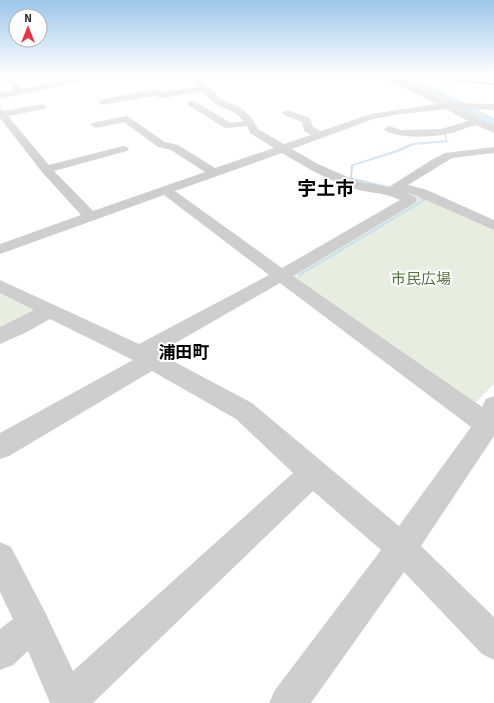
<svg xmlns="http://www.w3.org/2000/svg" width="494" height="703" viewBox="0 0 494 703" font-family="Signika,'Noto Sans JP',sans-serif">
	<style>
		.green { fill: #e7eedf }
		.water { fill: #cbe1ee }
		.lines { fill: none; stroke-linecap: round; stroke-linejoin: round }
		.stream { fill: #cbe1ee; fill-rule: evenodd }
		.minor { fill: #cecece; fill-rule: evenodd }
		.rail-casing { stroke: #868686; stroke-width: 1.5 }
		.rail { stroke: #fff; stroke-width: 1; stroke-dasharray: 3.5; stroke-linecap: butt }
		.labels { text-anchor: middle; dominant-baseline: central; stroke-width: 4; stroke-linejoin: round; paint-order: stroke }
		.park-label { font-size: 15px; fill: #556f3c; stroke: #fff }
		.quarter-label { font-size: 17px; font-weight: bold; fill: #000; stroke: #fff }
		.far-town-label { font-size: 19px; font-weight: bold; fill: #000; stroke: #fff }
	</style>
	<rect width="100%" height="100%" fill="#fff"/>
	<!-- green -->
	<g class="green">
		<path d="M 402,191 L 408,191 L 494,229 L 494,384 L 473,405 L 289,274 L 412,201 Z"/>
		<path d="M 0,286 L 50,310 L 0,336 Z"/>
	</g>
	<!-- water -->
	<path class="water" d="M 383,75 C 419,75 461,102 494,118 L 494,127 L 416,86 Z"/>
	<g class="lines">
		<!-- stream -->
		<g class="stream">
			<path d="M 449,131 L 451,132 L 446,134 L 448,142 L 414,145 L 398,152 L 353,166 L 352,177 L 353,178 L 392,187 L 392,189 L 351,180 L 350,177 L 351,165 L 396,150 L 412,143 L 446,140 L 444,134 Z"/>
			<path d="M 418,194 L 420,194 L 425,199 L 425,201 L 300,276 L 298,276 L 298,274 L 422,200 L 418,196 Z"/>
		</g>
		<!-- minor -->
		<g class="minor">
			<path d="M 0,75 L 8,75 L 23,89 L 86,76 L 90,78 L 86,80 L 0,99 L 0,93 L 15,90 Z"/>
			<path d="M 195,75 L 203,75 L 201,83 L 214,91 L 218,98 L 241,108 L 251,117 L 258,129 L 284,144 L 311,135 L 304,131 L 302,122 L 284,115 L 282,113 L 284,111 L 290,111 L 310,118 L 313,127 L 321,131 L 371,114 L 436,104 L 407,89 L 370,75 L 383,75 L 397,79 L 413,85 L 448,103 L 494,104 L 494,110 L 459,108 L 494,126 L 494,133 L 476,125 C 465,128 454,133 442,135 C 429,137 393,139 384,129 L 389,126 L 401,130 L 441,129 L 468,121 L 446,109 L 401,114 L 373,119 L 292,149 L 318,164 L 359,182 L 389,187 L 433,159 L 445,153 L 494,147 L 494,153 L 452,158 L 408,185 L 427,190 L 494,220 L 494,230 L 417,196 L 405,192 L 415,197 L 417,200 L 415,203 L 293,276 L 482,407 L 486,399 L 494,396 L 494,436 L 421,546 L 494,617 L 494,660 L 482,654 L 404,572 L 311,703 L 269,703 L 275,690 L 381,550 L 313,491 L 93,703 L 50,703 L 28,651 L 13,665 L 0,670 L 0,629 L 13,619 L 0,592 L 0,542 L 11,547 L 45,612 L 73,671 L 293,473 L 236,419 L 152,371 L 9,456 L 0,459 L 0,433 L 133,360 L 50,319 L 27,332 L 0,344 L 0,327 L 34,310 L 0,293 L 0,280 L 139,344 L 269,275 L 164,195 L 0,254 L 0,244 L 81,215 L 42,172 L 0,118 L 0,109 L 4,111 L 42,104 L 45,105 L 47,107 L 45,109 L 8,116 L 49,165 L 123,146 L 127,147 L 129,149 L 127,151 L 54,171 L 93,211 L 205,172 L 171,150 L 158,147 L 124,122 L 96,128 L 91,125 L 92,123 L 126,116 L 129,117 L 165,142 L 178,145 L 215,168 L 274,148 L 250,133 L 247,126 L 225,128 L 188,105 L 187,103 L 188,101 L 194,101 L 231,123 L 244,121 C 233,109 225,110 213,102 C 209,99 207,94 202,91 L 164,98 L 153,96 L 102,105 L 98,102 L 102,99 L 153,90 L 164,92 L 196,87 L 193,84 ZM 282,153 C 304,166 327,180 352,188 C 369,194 382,191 400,200 L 282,268 L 175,191 ZM 280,283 L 471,427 L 399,526 L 252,403 L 158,353 Z"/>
			<path d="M 456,75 L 494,75 L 494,79 L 460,77 Z"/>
		</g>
		<!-- rail casing -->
		<g class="rail-casing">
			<path id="rail" d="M 392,75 L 494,84"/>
		</g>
		<!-- rail -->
		<use href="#rail" class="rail"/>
	</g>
	<!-- sky -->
	<linearGradient id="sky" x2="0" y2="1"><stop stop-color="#9cc6ea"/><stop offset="0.43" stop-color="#fff"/><stop offset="1" stop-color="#fff" stop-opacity="0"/></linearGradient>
	<rect width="494" height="174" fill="url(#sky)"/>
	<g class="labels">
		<!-- park labels -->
		<g class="park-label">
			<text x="421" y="279">市民広場</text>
		</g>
		<!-- quarter labels -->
		<g class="quarter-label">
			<text x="184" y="352">浦田町</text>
		</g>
		<!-- far-town labels -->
		<g class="far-town-label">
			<text x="326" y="189">宇土市</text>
		</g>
	</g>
	<!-- north arrow -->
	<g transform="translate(28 28)"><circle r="19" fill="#ffffff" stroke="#adadad"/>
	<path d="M0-3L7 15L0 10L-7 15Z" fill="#e93243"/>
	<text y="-6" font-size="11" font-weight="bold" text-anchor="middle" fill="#313131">N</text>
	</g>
</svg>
